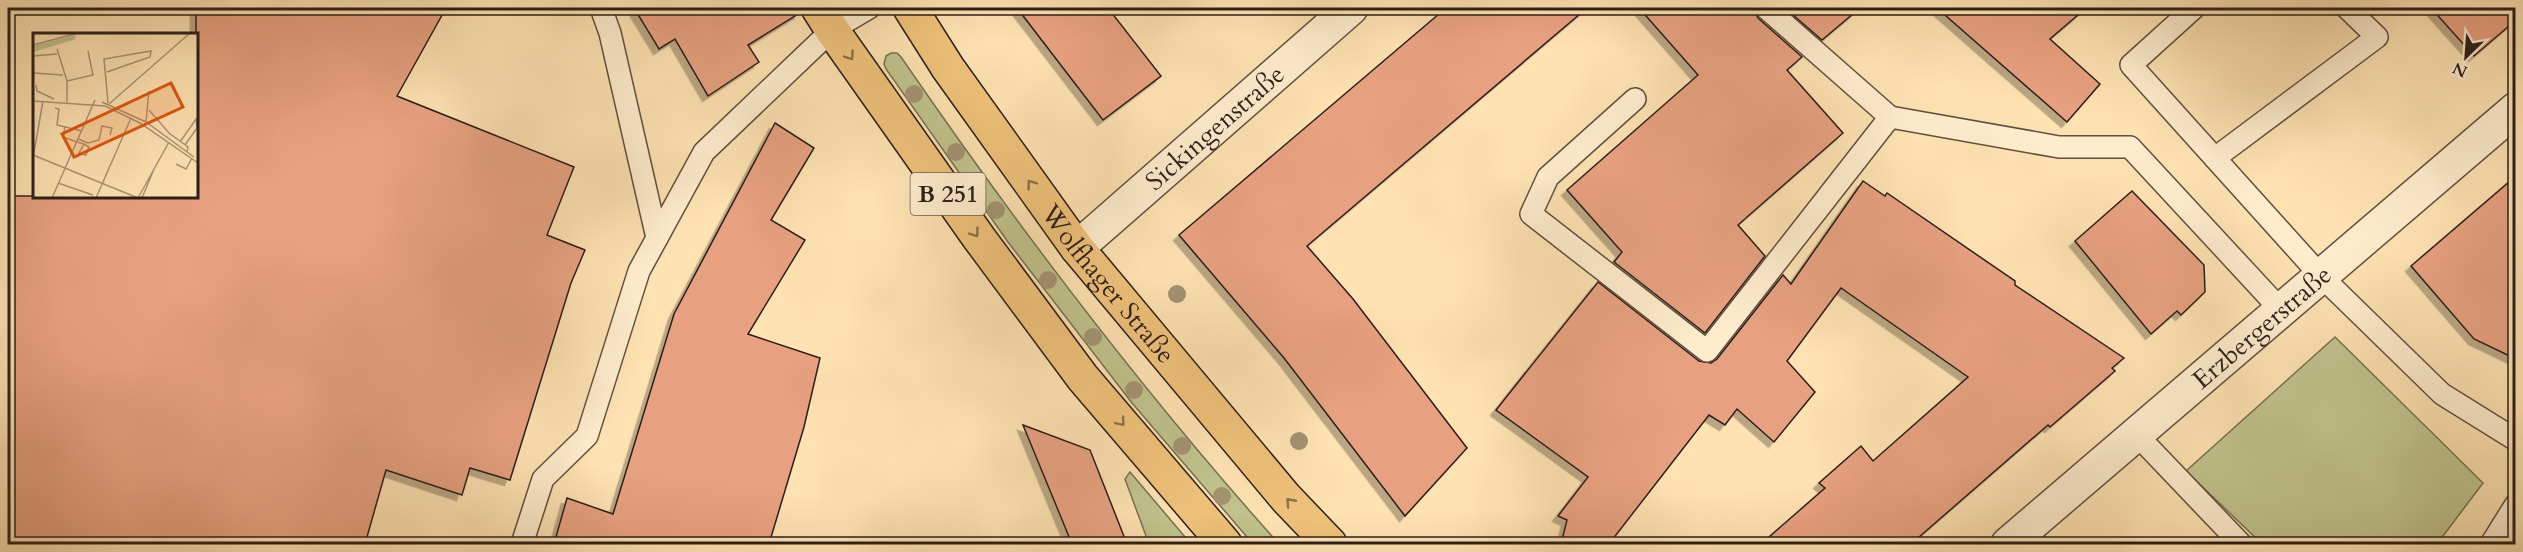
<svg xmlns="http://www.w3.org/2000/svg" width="2523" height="552" viewBox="0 0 2523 552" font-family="Cardo,serif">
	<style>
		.green { fill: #c0c38c; stroke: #767154; stroke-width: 1.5 }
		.building { fill: #e7a180; stroke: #2b1f1b; stroke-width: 1.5; filter: url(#shadow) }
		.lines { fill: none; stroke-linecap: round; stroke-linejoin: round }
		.service-casing { stroke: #605041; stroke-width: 24 }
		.minor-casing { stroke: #605041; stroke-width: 36 }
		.primary-casing { stroke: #2b1f1b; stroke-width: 36 }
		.service { stroke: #feeccd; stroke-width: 21 }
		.minor { stroke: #feeccd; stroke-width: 33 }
		.primary { stroke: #efc179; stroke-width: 33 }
		.tree { fill: #a39272 }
		.oneway { stroke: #8d704a }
		.labels { text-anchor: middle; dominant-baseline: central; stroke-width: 4.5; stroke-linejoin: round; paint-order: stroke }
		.shield { fill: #feeccd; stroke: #6a5c50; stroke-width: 1.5 }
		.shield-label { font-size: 24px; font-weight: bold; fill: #2b1f1b }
		.street-label { font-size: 26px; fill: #2b1f1b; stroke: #feeccd }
		.inset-road { fill: none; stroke: #aa9476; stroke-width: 1.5 }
		.view { fill: #df560d; fill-opacity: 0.15; stroke: #df560d; stroke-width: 3 }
		.inset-edge { fill: none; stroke: #2b1f1b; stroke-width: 3 }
	</style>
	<defs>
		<filter id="shadow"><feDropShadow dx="-5.5" dy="5.5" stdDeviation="0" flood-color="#0004"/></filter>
	</defs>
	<rect width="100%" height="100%" fill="#fee2b2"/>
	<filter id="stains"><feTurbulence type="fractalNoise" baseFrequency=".00333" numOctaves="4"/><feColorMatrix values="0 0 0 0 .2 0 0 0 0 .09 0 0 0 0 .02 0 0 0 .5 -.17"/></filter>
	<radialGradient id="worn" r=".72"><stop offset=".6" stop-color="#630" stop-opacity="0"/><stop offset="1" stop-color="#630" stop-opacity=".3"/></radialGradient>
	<!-- green -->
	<g class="green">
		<path d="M 891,53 L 897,53 L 901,57 C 1017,226 1142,391 1279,544 L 1253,544 L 1132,403 L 1008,242 L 886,69 L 884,64 L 886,56 Z"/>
		<path d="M 2335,337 L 2483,483 L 2437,544 L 2262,544 L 2186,471 Z"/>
		<path d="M 1130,472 L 1191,544 L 1149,544 L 1125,479 Z"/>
	</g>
	<!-- building -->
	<g class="building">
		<path d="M 196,8 L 446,8 L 397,96 L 574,167 L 547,235 L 585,250 L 571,283 L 510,480 L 470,468 L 462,495 L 386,470 L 365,544 L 8,544 L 8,196 L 196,196 Z"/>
		<path d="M 634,8 L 799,8 L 800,13 L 748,45 L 759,62 L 708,96 L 675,39 L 659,49 Z"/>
		<path d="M 1017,8 L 1108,8 L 1161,76 L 1103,120 Z"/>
		<path d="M 1446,8 L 1587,8 L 1307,246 L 1353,299 L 1467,448 L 1405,516 L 1284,358 L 1179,235 Z"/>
		<path d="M 1639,8 L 1754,8 L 1758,18 L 1802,57 L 1787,70 L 1843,133 L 1738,225 L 1765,256 L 1705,333 L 1614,262 L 1622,252 L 1567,190 L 1698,75 Z"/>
		<path d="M 1785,8 L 1860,8 L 1822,40 Z"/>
		<path d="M 1937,8 L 2086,8 L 2050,39 L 2100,84 L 2067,122 Z"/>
		<path d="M 2431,8 L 2516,8 L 2516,20 L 2474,56 Z"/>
		<path d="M 775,123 L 814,148 L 771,220 L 805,240 L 748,334 L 820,358 L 804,427 L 769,544 L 554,544 L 567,498 L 613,514 L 674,314 Z"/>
		<path d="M 2516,176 L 2516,359 L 2474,339 L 2411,266 Z"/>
		<path d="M 1863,181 L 1885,196 L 1887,193 L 2015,281 L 2015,285 L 2124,358 L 2112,368 L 2115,371 L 2050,427 L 2048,425 L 1911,544 L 1761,544 L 1825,488 L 1819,483 L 1861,446 L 1873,461 L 1968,377 L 1841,288 L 1787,361 L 1815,392 L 1774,442 L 1737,409 L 1725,425 L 1709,415 L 1609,544 L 1561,544 L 1567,520 L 1558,516 L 1588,477 L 1496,410 L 1598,282 L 1699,361 L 1711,363 L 1717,359 L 1783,275 L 1791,284 Z"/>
		<path d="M 2132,191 L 2204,265 L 2205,292 L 2181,315 L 2177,311 L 2151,334 L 2075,241 Z"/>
		<path d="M 1023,425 L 1090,450 L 1127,544 L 1072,544 Z"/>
	</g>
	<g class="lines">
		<!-- service casing -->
		<g class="service-casing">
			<g id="service">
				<path d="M 601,8 L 610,33 L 657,238"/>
				<path d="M 1766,8 L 1890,117"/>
				<path d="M 2194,8 L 2131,65 L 2321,276 L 2442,394 L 2516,440"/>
				<path d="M 1635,99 L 1548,177 L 1531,214 L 1707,351 L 1890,117 L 2059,147 L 2130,147 L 2281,310"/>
				<path d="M 2215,158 L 2377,37 L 2347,8"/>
				<path d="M 2136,434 L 2241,544"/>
				<path d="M 522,544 L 543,479 L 587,436 L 639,271 L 704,152 L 832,30 L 869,8"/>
				<path d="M 2491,544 L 2516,504"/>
			</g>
		</g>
		<!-- minor casing -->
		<g class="minor-casing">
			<g id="minor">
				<path id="s1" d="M 1077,248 L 1351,8"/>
				<path id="s2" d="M 2008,544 L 2516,109"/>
			</g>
		</g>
		<!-- primary casing -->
		<g class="primary-casing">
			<g id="primary">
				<path d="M 818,8 L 832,30 L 979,238 L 1083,378 L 1225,544"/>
				<path id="s3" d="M 910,8 L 948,68 L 1077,248 L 1286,498 L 1330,544"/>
			</g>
		</g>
		<!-- service -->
		<use href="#service" class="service"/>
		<!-- minor -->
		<use href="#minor" class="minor"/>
		<!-- primary -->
		<use href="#primary" class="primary"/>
	</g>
	<!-- trees -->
	<g class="tree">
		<circle cx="914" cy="94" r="9"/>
		<circle cx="956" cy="152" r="9"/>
		<circle cx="996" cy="210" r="9"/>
		<circle cx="1048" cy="280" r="9"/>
		<circle cx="1177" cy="294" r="9"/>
		<circle cx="1093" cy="337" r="9"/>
		<circle cx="1134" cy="390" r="9"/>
		<circle cx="1299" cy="441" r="9"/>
		<circle cx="1182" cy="446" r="9"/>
		<circle cx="1222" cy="496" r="9"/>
	</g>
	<!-- one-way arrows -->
	<defs><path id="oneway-chevron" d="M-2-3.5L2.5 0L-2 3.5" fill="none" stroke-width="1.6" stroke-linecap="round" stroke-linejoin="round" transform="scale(1.5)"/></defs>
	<g class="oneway">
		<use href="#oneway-chevron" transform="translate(850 56) rotate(55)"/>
		<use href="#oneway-chevron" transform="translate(1031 184) rotate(-126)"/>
		<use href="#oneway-chevron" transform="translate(975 233) rotate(54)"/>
		<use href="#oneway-chevron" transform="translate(1121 422) rotate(50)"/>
		<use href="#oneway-chevron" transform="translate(1290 502) rotate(-132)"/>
	</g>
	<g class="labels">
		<!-- shield labels -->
		<rect class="shield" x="910.5" y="173" width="75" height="42" rx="4.5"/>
		<g class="shield-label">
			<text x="948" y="194">B 251</text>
		</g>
		<!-- street labels -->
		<g class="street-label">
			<text stroke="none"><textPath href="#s1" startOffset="183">Sickingenstraße</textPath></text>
			<text stroke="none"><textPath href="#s3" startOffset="340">Wolfhager Straße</textPath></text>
			<text stroke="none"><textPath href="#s2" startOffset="334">Erzbergerstraße</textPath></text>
		</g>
	</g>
	<!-- overview -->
	<g transform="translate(33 33)">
		<rect width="165" height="165" fill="#fee2b2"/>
		<path d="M 42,2 L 43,6 L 0,19 L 0,13 Z" fill="#c0c38c"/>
		<path class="inset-road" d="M 0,12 L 45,0M 24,16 L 34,48 L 34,69M 0,23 L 24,21M 74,39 L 117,24 L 118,18 L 71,26 L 75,70M 0,40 L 30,42M 34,48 L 60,42 L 55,18M 3,52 L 4,58 L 21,66M 0,68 L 72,73 L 107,90 L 165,130M 69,69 L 113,89 L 161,124M 76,71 L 157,0M 22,75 L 26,76 L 24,92 L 49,98M 116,77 L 136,100 L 155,114 L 154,119M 113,88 L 116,58M 32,93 L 30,105 L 36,106 L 44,109 L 51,111 L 56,114 L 53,122 L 46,120 L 51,111M 45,106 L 55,110 L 66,107 L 69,93 L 79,95 L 77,102M 147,109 L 163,86 L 164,95 L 152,112M 0,122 L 105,165M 0,125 L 10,68M 143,131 L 153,136 L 159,125M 25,150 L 60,162M 19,165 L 62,67M 63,165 L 98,85M 105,165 L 136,109M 109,165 L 121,136"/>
		<path class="view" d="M 138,50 L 150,74 L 41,124 L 29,101 Z"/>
		<rect width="165" height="165" class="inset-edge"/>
	</g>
	<!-- margin -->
	<rect width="2523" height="552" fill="none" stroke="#fee2b2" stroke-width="30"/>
	<rect x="9" y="9" width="2505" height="534" fill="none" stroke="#2b1f1b" stroke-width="3"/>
	<rect x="15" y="15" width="2493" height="522" fill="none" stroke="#2b1f1b" stroke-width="1.5"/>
	<!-- north arrow -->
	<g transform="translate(2466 57) rotate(205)" stroke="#feeccd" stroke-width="4.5" paint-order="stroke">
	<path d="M0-4.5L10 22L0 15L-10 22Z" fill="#2b1f1b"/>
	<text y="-9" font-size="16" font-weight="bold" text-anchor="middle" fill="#2b1f1b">N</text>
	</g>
	<rect width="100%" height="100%" filter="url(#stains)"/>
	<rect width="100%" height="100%" fill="url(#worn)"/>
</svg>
